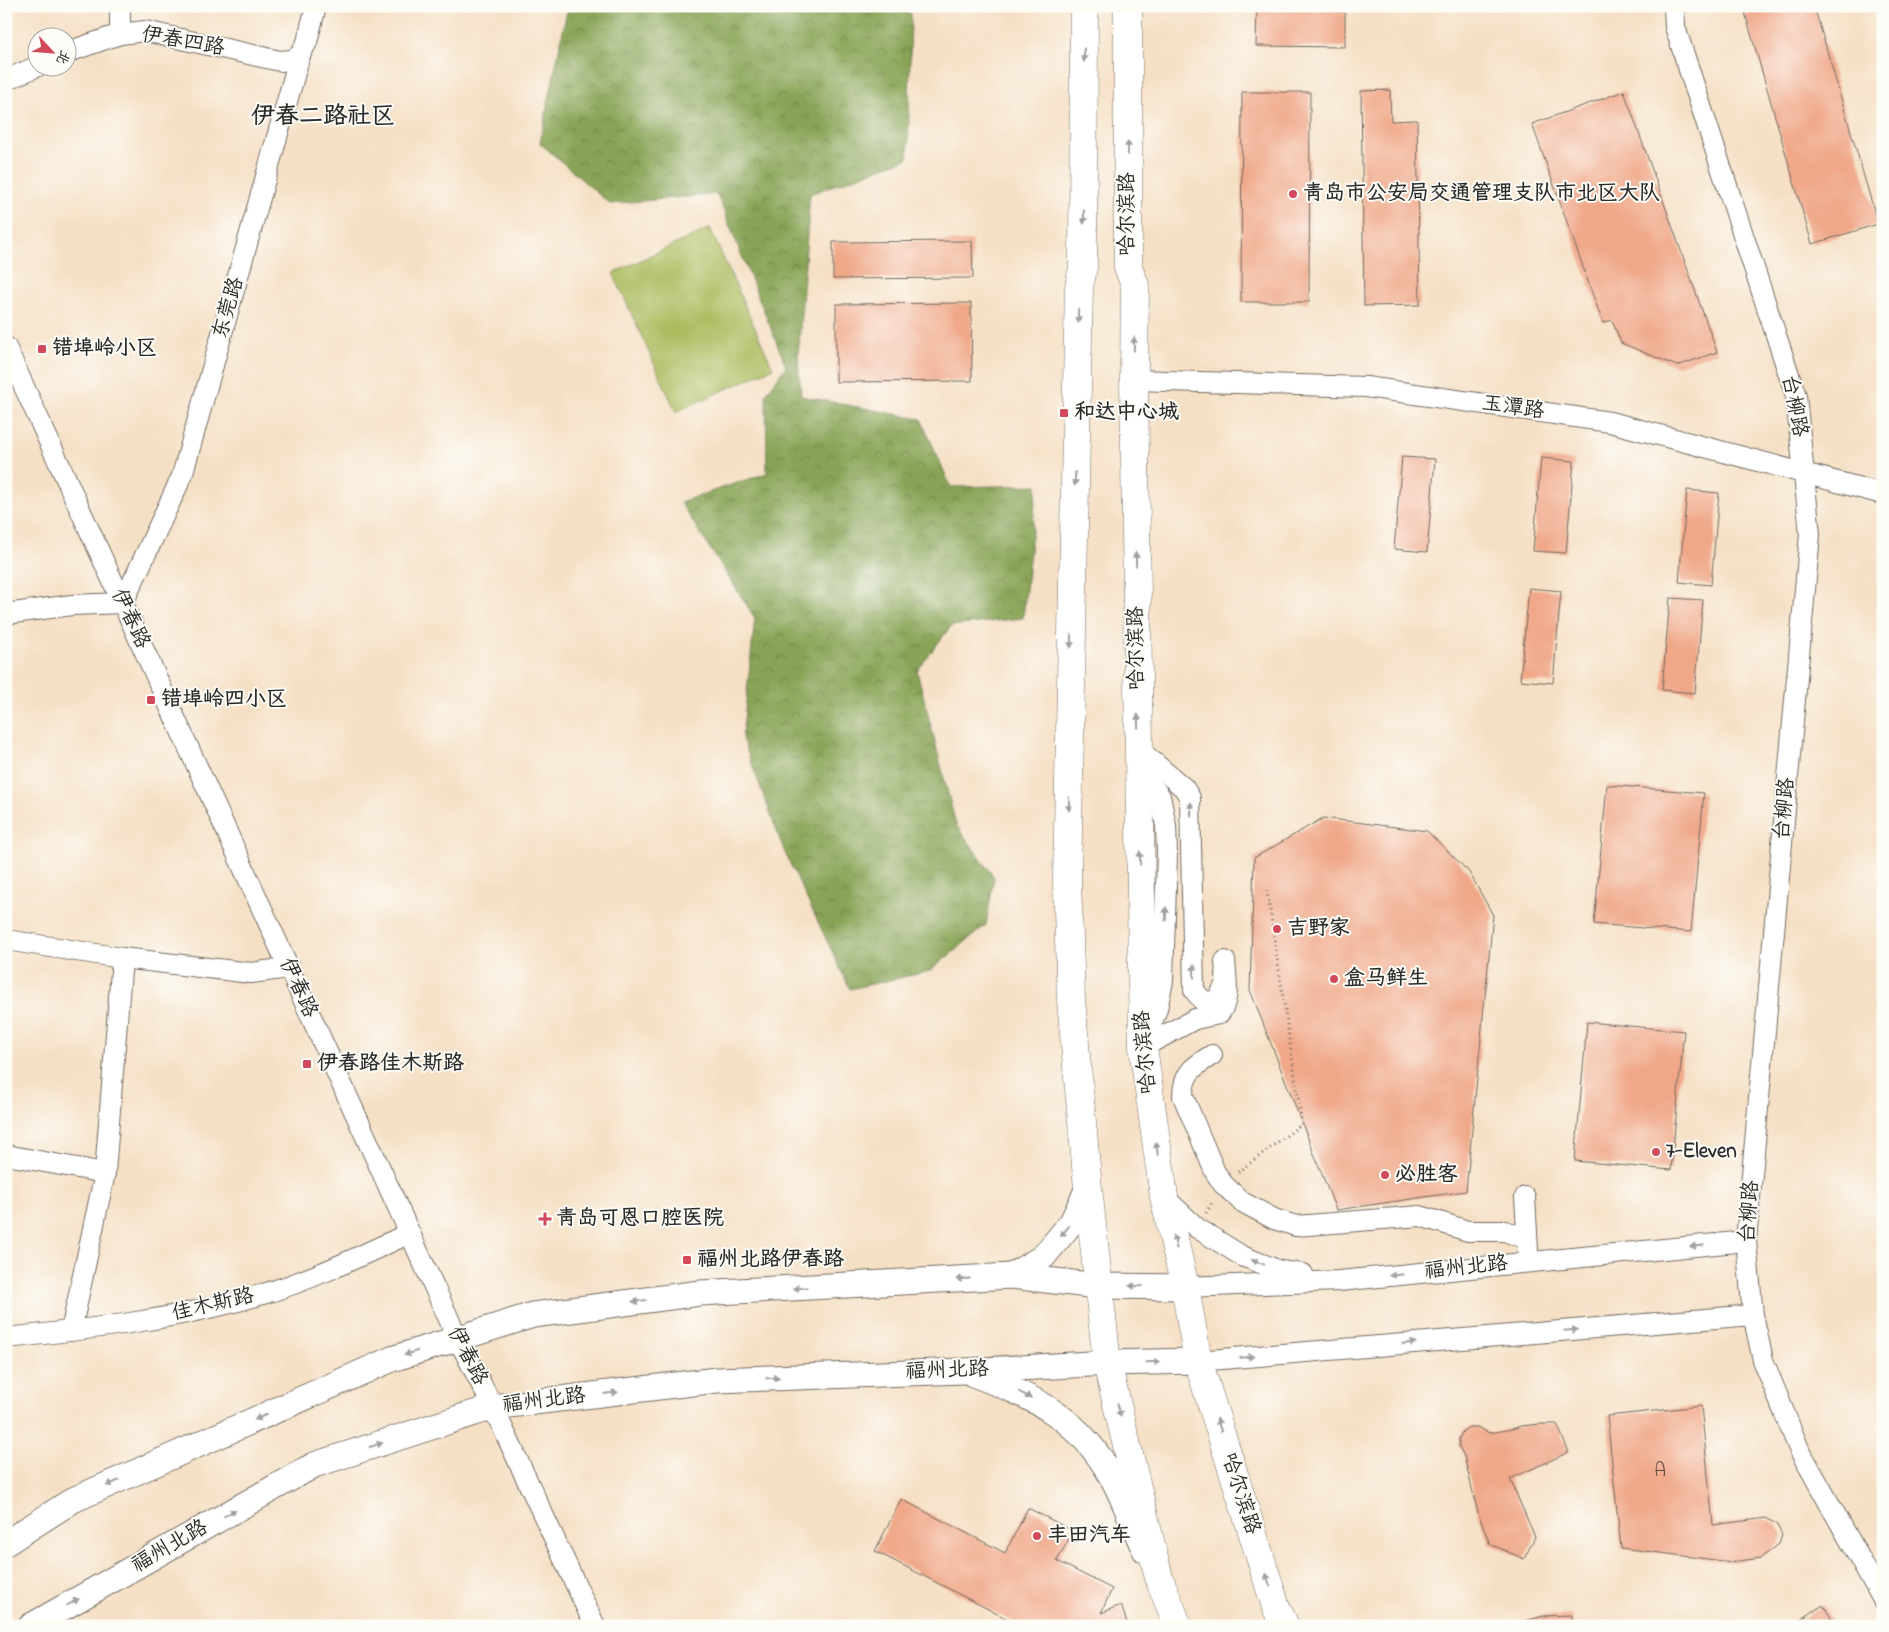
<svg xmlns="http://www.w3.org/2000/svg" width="1889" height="1632" viewBox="0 0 1889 1632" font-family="'Indie Flower','LXGW WenKai TC',sans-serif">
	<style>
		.forest { fill: url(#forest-crowns); stroke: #5a6840 }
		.park { fill: #acbc5f; stroke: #6c7445 }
		.building { fill: #f0a889 }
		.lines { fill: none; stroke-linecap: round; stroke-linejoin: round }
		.minor-casing { stroke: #726a61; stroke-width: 22 }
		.major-casing { stroke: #726a61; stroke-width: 27 }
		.highway-casing { stroke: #726a61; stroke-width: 29 }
		.path { stroke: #726a61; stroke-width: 3; stroke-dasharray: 1 4; stroke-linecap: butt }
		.minor { stroke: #fff; stroke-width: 20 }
		.major { stroke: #fff; stroke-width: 25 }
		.highway { stroke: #fff; stroke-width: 28 }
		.oneway { fill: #a0a0a0 }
		.poi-dot { fill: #d1495b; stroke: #fdfcf7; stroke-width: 2 }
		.labels { text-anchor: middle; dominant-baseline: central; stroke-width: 4; stroke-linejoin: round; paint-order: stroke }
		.number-label { font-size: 19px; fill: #5c4a42 }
		.street-label { font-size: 21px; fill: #2b2b2b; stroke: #fdfcf7 }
		.poi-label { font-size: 21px; font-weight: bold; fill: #2b2b2b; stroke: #fdfcf7; text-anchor: start }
		.quarter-label { font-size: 24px; font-weight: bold; fill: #2b2b2b; stroke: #fdfcf7 }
	</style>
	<defs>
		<pattern id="forest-crowns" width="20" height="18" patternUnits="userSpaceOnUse" patternTransform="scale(1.25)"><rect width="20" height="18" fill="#89a456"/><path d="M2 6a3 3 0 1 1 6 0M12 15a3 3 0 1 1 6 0" fill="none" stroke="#708647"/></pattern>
	</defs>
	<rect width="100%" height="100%" fill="#fdfcf7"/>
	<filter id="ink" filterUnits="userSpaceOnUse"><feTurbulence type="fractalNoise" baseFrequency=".02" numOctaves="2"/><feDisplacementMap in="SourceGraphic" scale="10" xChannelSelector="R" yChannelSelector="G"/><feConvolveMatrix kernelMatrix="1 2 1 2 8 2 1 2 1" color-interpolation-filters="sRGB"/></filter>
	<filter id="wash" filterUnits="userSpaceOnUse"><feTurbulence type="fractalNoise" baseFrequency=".0096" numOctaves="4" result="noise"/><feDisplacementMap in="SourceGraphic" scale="20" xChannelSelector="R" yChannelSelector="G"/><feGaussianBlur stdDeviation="1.12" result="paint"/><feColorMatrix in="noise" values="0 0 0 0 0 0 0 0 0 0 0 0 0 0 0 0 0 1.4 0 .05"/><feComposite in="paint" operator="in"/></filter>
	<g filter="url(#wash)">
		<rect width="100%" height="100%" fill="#f5e0c5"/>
		<!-- forest -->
		<path class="forest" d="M 568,6 L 892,6 L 911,14 L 908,158 L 810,194 L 798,358 L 801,396 L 921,419 L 951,487 L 1037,485 L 1023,618 L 951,626 L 917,671 L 956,825 L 994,877 L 986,925 L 930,971 L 850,989 L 785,853 L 742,738 L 755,618 L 680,502 L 767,473 L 766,394 L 786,366 L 717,194 L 610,204 L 540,143 Z"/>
		<!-- park -->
		<path class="park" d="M 710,228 L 773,368 L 676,412 L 613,273 Z"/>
		<g id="blocks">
			<!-- building -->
			<g class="building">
				<path d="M 1257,6 L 1345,6 L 1345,47 L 1256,46 Z"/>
				<path d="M 1743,6 L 1814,6 L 1878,224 L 1812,244 Z"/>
				<path d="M 1390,90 L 1391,121 L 1417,120 L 1420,305 L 1364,306 L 1361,91 Z"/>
				<path d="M 1624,91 L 1717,352 L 1677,366 L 1621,343 L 1612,320 L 1603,323 L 1532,124 Z"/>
				<path d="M 1242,92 L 1310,92 L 1309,302 L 1241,302 Z"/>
				<path d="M 972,241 L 973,278 L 833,279 L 833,242 Z"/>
				<path d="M 971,303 L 972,381 L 836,382 L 836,304 Z"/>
				<path d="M 1402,457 L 1435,459 L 1427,552 L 1394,549 Z"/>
				<path d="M 1541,458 L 1574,461 L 1566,553 L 1533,551 Z"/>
				<path d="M 1687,490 L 1719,493 L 1711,585 L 1679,582 Z"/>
				<path d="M 1529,588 L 1561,591 L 1553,683 L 1520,680 Z"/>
				<path d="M 1670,598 L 1703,600 L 1695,693 L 1662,690 Z"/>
				<path d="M 1607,785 L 1704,793 L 1691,932 L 1594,924 Z"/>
				<path d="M 1323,818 L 1427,831 L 1469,872 L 1493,915 L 1466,1191 L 1336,1210 L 1250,990 L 1254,858 Z"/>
				<path d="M 1587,1022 L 1684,1031 L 1671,1170 L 1575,1161 Z"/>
				<path d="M 1701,1406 L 1713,1525 L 1766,1518 L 1777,1525 L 1782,1535 L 1779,1544 L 1761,1558 L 1731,1562 L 1621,1548 L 1607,1416 Z"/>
				<path d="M 1541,1424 L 1557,1424 L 1569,1452 L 1510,1479 L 1535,1537 L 1524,1559 L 1490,1544 L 1478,1513 L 1464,1456 L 1459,1447 L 1459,1438 L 1463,1431 L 1469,1427 L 1477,1427 L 1489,1433 L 1512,1429 L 1521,1426 Z"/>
				<path d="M 901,1499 L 1005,1553 L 1028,1508 L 1073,1531 L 1057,1561 L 1112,1589 L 1101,1613 L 1121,1605 L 1128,1626 L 1021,1626 L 875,1551 Z"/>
				<path d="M 1823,1605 L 1836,1626 L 1791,1626 Z"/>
				<path d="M 1572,1615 L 1572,1626 L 1507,1626 L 1543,1616 Z"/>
			</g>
		</g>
	</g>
	<g filter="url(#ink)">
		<use href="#blocks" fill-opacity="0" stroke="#726a61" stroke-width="1"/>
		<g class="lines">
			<!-- minor casing -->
			<g class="minor-casing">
				<g id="minor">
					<path d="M 120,6 L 120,34"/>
					<path d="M 1674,6 L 1675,27 L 1796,396 L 1810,534 L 1746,1241 L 1753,1315 L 1763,1360 L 1799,1449 L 1883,1600"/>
					<path d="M 68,52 L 120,34 L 145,31 L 280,61 L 292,60 L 300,55"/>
					<path d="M 6,80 L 38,66"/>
					<path d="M 6,347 L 457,1337 L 493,1407 L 595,1626"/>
					<path d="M 1134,380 L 1366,387 L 1610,422 L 1883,494"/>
					<path d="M 123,603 L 182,476 L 300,55 L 307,42 L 316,6"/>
					<path d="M 6,614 L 72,605 L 123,603"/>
					<path d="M 1138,749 L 1184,788 L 1190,798 L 1194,990 L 1202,1000 L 1210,1002 L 1218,999 L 1226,983"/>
					<path d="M 1139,770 L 1160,796 L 1166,826 L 1167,853 L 1163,981 L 1157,1009 L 1147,1036"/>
					<path d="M 6,940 L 122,958 L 251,973 L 289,968"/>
					<path d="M 1143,1047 L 1195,1019 L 1219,1014 C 1231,999 1226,980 1225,961"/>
					<path d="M 1212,1055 C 1194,1066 1183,1073 1183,1096 L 1215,1172 L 1223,1184 L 1242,1202 L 1274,1219 L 1296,1226 L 1420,1216 L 1468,1231 L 1505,1231 L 1527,1239"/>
					<path d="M 6,1155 L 105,1173"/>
					<path d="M 1164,1197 L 1197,1228 L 1242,1256 L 1280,1271 L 1303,1274"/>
					<path d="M 1525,1197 L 1528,1250"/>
					<path d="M 1185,1287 L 1339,1281 L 1746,1241"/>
					<path d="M 71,1331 L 105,1173 L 122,958"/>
					<path d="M 6,1338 C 93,1329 180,1319 263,1294 C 314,1279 362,1255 410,1233"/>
					<path d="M 1198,1361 L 1753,1315"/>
				</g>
			</g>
			<!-- major casing -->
			<g class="major-casing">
				<g id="major">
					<path d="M 1011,1276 L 1043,1257 L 1072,1222 L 1088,1188"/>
					<path d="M 973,1374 C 1036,1398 1080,1418 1113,1479 C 1126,1502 1133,1527 1145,1550"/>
					<path d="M 6,1543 L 73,1500 L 392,1359 L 533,1315 L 700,1293 L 1011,1276 L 1098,1286 L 1185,1287"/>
					<path d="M 31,1626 L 314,1465 L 493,1407 L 717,1380 L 964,1371 L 1107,1363 L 1198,1361"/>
				</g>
			</g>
			<!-- highway casing -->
			<g class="highway-casing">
				<g id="highway">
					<path d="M 1084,6 L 1083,268 L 1079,287 L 1067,880 L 1071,1000 L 1088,1188 L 1107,1363 L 1159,1578 L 1178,1626"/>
					<path d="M 1128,6 L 1128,267 L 1135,285 L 1134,380 L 1143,1047 L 1164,1197 L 1185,1287 L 1198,1361 L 1276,1607 L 1285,1626"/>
				</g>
			</g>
			<!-- path -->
			<g class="path">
				<path d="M 1238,1172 L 1302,1124 L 1267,890"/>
				<path d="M 1206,1213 L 1213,1201"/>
			</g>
			<!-- minor -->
			<use href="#minor" class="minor"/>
			<!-- major -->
			<use href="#major" class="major"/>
			<!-- highway -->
			<use href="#highway" class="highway"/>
		</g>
		<!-- one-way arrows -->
		<defs><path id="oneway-solid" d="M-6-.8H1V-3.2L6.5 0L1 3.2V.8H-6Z" transform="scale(1.25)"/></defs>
		<g class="oneway">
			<use href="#oneway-solid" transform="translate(1084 55) rotate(90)"/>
			<use href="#oneway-solid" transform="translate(1128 148) rotate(-90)"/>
			<use href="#oneway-solid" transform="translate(1084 217) rotate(90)"/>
			<use href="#oneway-solid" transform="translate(1078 316) rotate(91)"/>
			<use href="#oneway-solid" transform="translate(1134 344) rotate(-89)"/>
			<use href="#oneway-solid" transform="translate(1075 479) rotate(92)"/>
			<use href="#oneway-solid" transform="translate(1136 559) rotate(-91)"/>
			<use href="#oneway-solid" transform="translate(1071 641) rotate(91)"/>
			<use href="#oneway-solid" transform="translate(1138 721) rotate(-91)"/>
			<use href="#oneway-solid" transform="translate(1069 804) rotate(91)"/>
			<use href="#oneway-solid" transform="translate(1191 809) rotate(-91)"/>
			<use href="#oneway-solid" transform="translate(1140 858) rotate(-91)"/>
			<use href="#oneway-solid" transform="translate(1166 914) rotate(-88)"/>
			<use href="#oneway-solid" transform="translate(1194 971) rotate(-91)"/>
			<use href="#oneway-solid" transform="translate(1157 1149) rotate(-98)"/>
			<use href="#oneway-solid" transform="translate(1065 1231) rotate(129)"/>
			<use href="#oneway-solid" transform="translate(1175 1242) rotate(-103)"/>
			<use href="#oneway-solid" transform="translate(1697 1246) rotate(174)"/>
			<use href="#oneway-solid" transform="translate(1258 1262) rotate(-158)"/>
			<use href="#oneway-solid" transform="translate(1396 1275) rotate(174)"/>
			<use href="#oneway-solid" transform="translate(963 1279) rotate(177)"/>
			<use href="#oneway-solid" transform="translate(1136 1286) rotate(-179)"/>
			<use href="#oneway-solid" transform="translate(800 1288) rotate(177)"/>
			<use href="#oneway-solid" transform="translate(639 1301) rotate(173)"/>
			<use href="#oneway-solid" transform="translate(1571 1330) rotate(-5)"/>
			<use href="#oneway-solid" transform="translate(1409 1343) rotate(-5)"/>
			<use href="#oneway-solid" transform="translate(411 1353) rotate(161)"/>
			<use href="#oneway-solid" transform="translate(1247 1357) rotate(-5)"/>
			<use href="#oneway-solid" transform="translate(1153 1362) rotate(-1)"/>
			<use href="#oneway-solid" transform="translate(773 1378) rotate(-2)"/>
			<use href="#oneway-solid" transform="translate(611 1393) rotate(-7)"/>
			<use href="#oneway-solid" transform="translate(1025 1395) rotate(29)"/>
			<use href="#oneway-solid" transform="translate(1119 1410) rotate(76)"/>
			<use href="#oneway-solid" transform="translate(261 1417) rotate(156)"/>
			<use href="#oneway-solid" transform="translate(1219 1425) rotate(-108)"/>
			<use href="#oneway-solid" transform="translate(376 1445) rotate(-18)"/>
			<use href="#oneway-solid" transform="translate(113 1483) rotate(156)"/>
			<use href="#oneway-solid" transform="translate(230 1513) rotate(-30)"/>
			<use href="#oneway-solid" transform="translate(1268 1580) rotate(-108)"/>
			<use href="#oneway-solid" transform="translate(73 1602) rotate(-30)"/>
		</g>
	</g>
	<!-- markers -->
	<g class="poi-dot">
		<circle cx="1293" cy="194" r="5"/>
		<rect x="37" y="344" width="10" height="10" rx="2.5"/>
		<rect x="1059" y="408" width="10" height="10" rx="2.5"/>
		<rect x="146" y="695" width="10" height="10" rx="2.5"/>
		<circle cx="1277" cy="929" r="5"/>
		<circle cx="1334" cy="979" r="5"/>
		<rect x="302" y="1059" width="10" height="10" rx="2.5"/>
		<circle cx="1656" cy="1152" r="5"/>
		<circle cx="1385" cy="1175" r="5"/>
		<path d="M542.5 1211.5h5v5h5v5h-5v5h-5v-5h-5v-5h5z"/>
		<rect x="682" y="1255" width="10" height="10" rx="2.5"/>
		<circle cx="1037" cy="1536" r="5"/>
	</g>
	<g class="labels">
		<!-- number labels -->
		<g class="number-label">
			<text x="1660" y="1471">A</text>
		</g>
		<!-- street labels -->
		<g class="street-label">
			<text transform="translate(183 42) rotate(10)">伊春四路</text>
			<text transform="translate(1128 214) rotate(-90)">哈尔滨路</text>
			<text transform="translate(229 308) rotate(-74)">东莞路</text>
			<text transform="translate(1794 406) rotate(79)">台柳路</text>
			<text transform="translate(1513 408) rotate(8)">玉潭路</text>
			<text transform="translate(130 619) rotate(65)">伊春路</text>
			<text transform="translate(1137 648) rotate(-91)">哈尔滨路</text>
			<text transform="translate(1785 809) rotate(-85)">台柳路</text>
			<text transform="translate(298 988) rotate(66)">伊春路</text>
			<text transform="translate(1146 1052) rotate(-95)">哈尔滨路</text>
			<text transform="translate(1750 1212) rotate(-86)">台柳路</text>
			<text transform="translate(1466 1268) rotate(-6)">福州北路</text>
			<text transform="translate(213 1305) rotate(-13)">佳木斯路</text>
			<text transform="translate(467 1356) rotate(63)">伊春路</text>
			<text transform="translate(947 1371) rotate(-2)">福州北路</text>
			<text transform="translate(544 1401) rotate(-7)">福州北路</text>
			<text transform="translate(1240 1494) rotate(72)">哈尔滨路</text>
			<text transform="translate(170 1547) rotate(-30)">福州北路</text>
		</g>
		<!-- poi labels -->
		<g class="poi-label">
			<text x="1303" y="194">青岛市公安局交通管理支队市北区大队</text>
			<text x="52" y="349">错埠岭小区</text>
			<text x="1074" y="413">和达中心城</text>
			<text x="161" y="700">错埠岭四小区</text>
			<text x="1287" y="929">吉野家</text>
			<text x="1344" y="979">盒马鲜生</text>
			<text x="317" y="1064">伊春路佳木斯路</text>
			<text x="1666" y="1152">7-Eleven</text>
			<text x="1395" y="1175">必胜客</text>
			<text x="556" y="1219">青岛可恩口腔医院</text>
			<text x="697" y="1260">福州北路伊春路</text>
			<text x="1047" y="1536">丰田汽车</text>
		</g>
		<!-- quarter labels -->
		<g class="quarter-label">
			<text x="323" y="117">伊春二路社区</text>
		</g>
	</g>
	<!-- margin -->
	<rect width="1889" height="1632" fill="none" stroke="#fdfcf7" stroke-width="25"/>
	<!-- north arrow -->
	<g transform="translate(52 52) rotate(116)"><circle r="24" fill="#fdfcf7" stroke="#a9a8a5"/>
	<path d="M0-4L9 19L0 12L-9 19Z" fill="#d1495b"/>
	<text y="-8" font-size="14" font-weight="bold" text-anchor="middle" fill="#2b2b2b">北</text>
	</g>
</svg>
